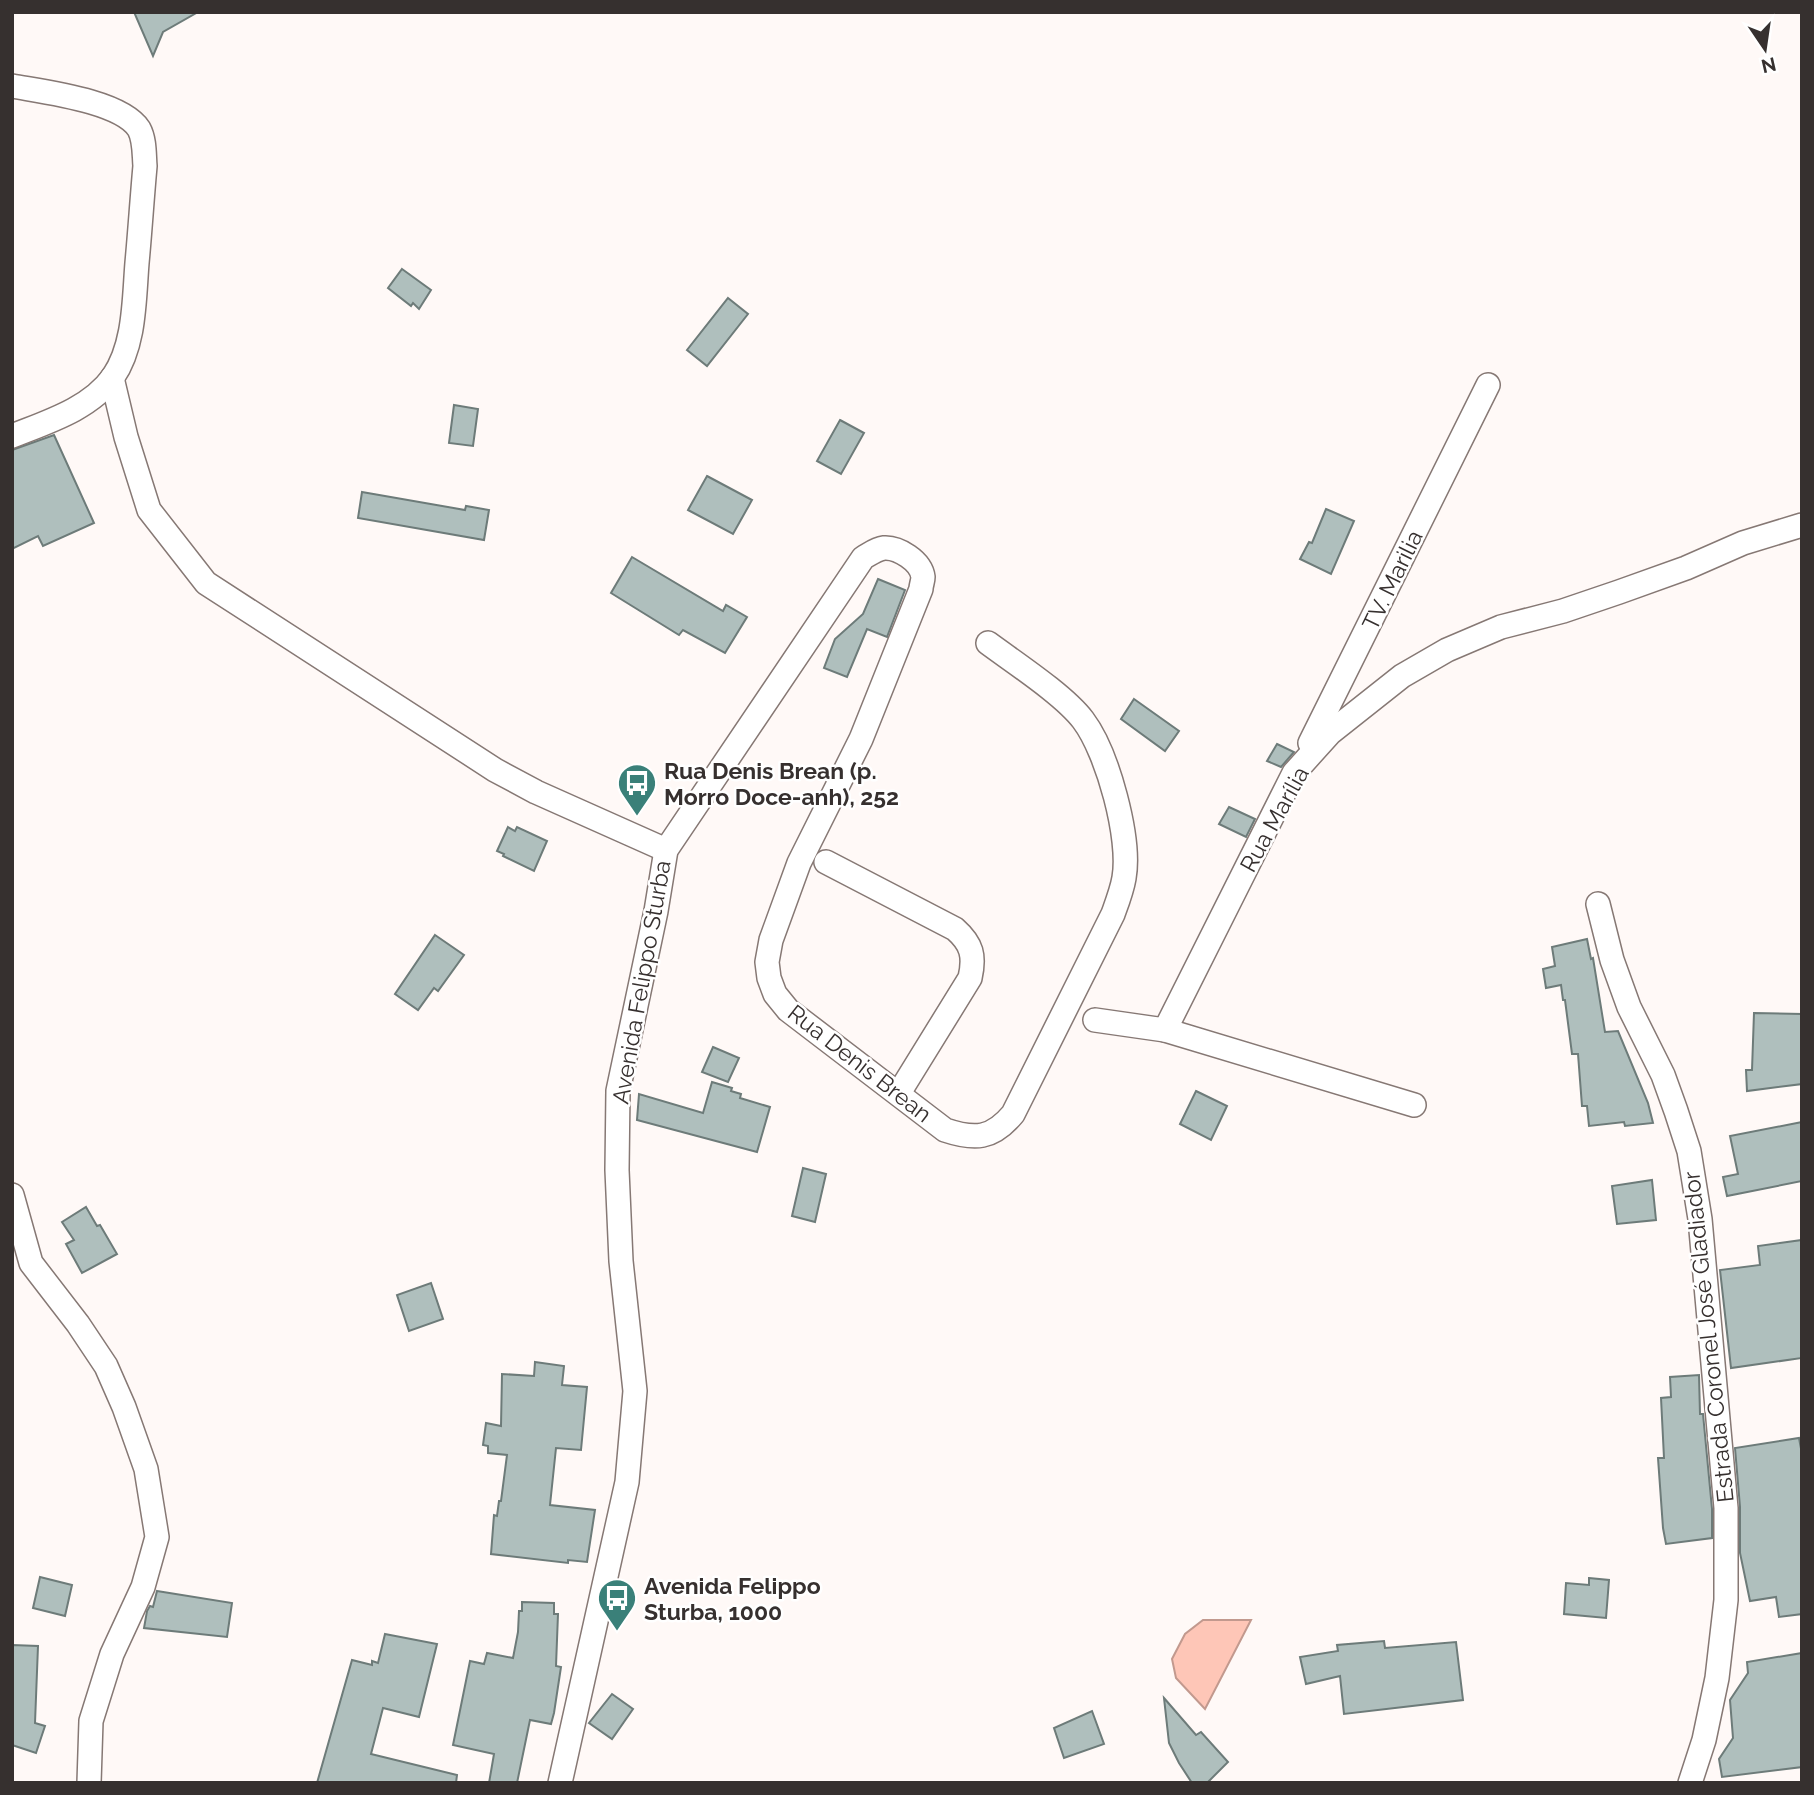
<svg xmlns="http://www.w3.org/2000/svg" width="1814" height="1795" viewBox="0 0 1814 1795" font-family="Raleway,sans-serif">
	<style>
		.water { fill: #fec6b7; stroke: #c2998e; stroke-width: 2 }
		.building { fill: #afbfbd; stroke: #6d7b79; stroke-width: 2 }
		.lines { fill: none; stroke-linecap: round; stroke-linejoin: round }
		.street-casing { stroke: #867874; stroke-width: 26 }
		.street { stroke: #fff; stroke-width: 23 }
		.labels { text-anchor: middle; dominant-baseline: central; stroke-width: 5; stroke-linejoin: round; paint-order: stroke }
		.street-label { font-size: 23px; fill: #36302f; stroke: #fff }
		.poi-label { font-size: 23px; font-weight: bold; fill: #36302f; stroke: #fff; text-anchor: start }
	</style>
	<rect width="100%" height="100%" fill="#fff9f7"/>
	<!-- water -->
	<path class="water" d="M 1203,1620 L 1251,1620 L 1205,1709 L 1176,1678 L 1172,1659 L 1185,1634 Z"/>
	<!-- building -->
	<g class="building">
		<path d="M 134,12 L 198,12 L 163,32 L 153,56 Z"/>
		<path d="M 402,269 L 431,290 L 419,309 L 413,303 L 411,306 L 388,288 Z"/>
		<path d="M 728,298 L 748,314 L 707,366 L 687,350 Z"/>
		<path d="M 454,405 L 478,409 L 473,446 L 449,443 Z"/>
		<path d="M 840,420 L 864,433 L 841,474 L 817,461 Z"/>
		<path d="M 54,435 L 94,523 L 43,546 L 38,536 L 12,549 L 12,450 Z"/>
		<path d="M 707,476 L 752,500 L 733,534 L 688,510 Z"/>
		<path d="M 362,492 L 465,510 L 466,506 L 489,510 L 484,540 L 358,518 Z"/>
		<path d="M 1326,509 L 1354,521 L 1331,574 L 1300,559 L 1309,542 L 1312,543 Z"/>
		<path d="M 632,557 L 723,611 L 726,605 L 747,617 L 725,653 L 683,630 L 679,635 L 611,593 Z"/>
		<path d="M 878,579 L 905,590 L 887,637 L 867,629 L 847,677 L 824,668 L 835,639 L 863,614 Z"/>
		<path d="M 1134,699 L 1179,731 L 1165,751 L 1121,719 Z"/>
		<path d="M 1277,744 L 1294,752 L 1281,767 L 1267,761 Z"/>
		<path d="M 1229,807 L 1255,819 L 1246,837 L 1219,824 Z"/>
		<path d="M 508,827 L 515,831 L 517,827 L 547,841 L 534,871 L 503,856 L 504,854 L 497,851 Z"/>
		<path d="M 435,935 L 464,955 L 438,991 L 434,988 L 418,1010 L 395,994 Z"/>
		<path d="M 1587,939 L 1591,959 L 1593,958 L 1605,1032 L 1618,1031 L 1648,1103 L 1653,1123 L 1625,1126 L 1624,1122 L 1589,1126 L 1587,1106 L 1582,1106 L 1578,1054 L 1572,1054 L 1565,1000 L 1563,1000 L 1561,985 L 1546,988 L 1543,969 L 1555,966 L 1552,947 Z"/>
		<path d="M 1754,1013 L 1802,1014 L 1802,1084 L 1747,1091 L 1746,1070 L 1752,1070 Z"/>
		<path d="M 713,1047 L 739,1058 L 728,1082 L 702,1072 Z"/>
		<path d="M 712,1082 L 732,1088 L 731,1091 L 741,1094 L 740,1098 L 770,1107 L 757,1152 L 637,1120 L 639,1094 L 703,1113 Z"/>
		<path d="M 1196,1091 L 1227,1106 L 1211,1140 L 1180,1124 Z"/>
		<path d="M 1802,1122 L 1802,1181 L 1727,1196 L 1723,1177 L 1738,1174 L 1730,1136 Z"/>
		<path d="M 803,1168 L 826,1174 L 815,1222 L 792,1216 Z"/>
		<path d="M 1652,1180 L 1656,1220 L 1617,1224 L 1612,1186 Z"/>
		<path d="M 86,1207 L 97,1226 L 100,1225 L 117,1254 L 82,1273 L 66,1244 L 74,1240 L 62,1222 Z"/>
		<path d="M 1802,1240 L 1802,1358 L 1731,1368 L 1720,1270 L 1760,1265 L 1758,1246 Z"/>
		<path d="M 431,1283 L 443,1319 L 409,1331 L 397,1295 Z"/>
		<path d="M 535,1362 L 564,1366 L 562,1385 L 587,1387 L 581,1450 L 556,1448 L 550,1505 L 595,1510 L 587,1562 L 568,1560 L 568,1563 L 491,1554 L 494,1515 L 497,1516 L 499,1501 L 501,1501 L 507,1455 L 488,1453 L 488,1446 L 483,1445 L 486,1423 L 501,1426 L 502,1374 L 534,1376 Z"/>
		<path d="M 1699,1375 L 1700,1414 L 1703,1414 L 1712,1509 L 1712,1538 L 1666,1544 L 1663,1528 L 1658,1458 L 1664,1458 L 1661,1398 L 1671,1397 L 1670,1377 Z"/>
		<path d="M 1799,1438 L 1802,1454 L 1802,1614 L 1779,1617 L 1776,1597 L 1750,1601 L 1740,1553 L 1740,1507 L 1735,1448 Z"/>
		<path d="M 40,1577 L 72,1585 L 65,1616 L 33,1608 Z"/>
		<path d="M 1589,1578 L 1609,1580 L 1606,1618 L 1564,1614 L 1566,1583 L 1589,1585 Z"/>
		<path d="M 157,1591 L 232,1603 L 227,1637 L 144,1628 L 147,1611 L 150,1606 L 153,1607 Z"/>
		<path d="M 522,1602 L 554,1603 L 554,1614 L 558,1614 L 556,1666 L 561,1667 L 554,1713 L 551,1724 L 530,1720 L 517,1783 L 489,1783 L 494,1754 L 453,1745 L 470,1661 L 484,1664 L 487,1653 L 513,1658 L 518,1632 L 519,1611 L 522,1611 Z"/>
		<path d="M 385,1634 L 437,1644 L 419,1717 L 383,1708 L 371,1754 L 457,1775 L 456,1783 L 317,1783 L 352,1660 L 372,1665 L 372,1661 L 378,1663 Z"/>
		<path d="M 1384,1641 L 1385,1648 L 1456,1642 L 1463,1700 L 1344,1714 L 1340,1676 L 1306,1684 L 1300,1657 L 1338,1651 L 1337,1645 Z"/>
		<path d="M 12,1645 L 38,1646 L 35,1723 L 45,1726 L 36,1753 L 12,1745 Z"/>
		<path d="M 1802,1653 L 1802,1767 L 1722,1777 L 1719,1759 L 1733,1738 L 1730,1700 L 1748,1673 L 1747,1662 Z"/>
		<path d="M 612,1694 L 633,1709 L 612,1739 L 589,1723 Z"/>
		<path d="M 1164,1698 L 1196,1735 L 1201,1732 L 1228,1762 L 1207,1783 L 1192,1783 L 1179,1763 L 1169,1743 Z"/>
		<path d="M 1092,1711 L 1104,1744 L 1064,1758 L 1054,1728 Z"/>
	</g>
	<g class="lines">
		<!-- street casing -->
		<g class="street-casing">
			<g id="street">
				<path d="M 12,86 C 44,92 121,101 139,129 C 145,140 144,155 145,166 C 142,199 140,231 137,263 C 134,300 135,345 113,377 C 90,409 47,422 12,436"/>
				<path d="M 112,378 L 126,437 L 149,510 L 206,583 L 495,770 L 536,792 L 666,850"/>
				<path d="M 1310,743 L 1488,385"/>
				<path d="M 826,862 L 955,929 C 972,944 975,956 970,978 L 899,1093"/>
				<path d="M 1598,904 L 1612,960 L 1629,1007 L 1663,1075 L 1676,1111 L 1689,1151 L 1700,1219 L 1726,1508 L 1726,1600 L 1717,1678 L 1704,1740 L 1690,1783"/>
				<path d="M 1095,1020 L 1165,1030"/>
				<path d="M 1414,1105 L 1165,1030 L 1294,773 L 1330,733 L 1402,676 L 1447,650 L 1501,627 L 1563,611 L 1619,592 L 1686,568 L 1743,543 L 1802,525"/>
				<path d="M 12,1195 L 31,1263 L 78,1324 L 106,1366 L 124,1407 L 146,1469 L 157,1537 L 143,1587 L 112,1654 L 91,1721 L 89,1783"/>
				<path d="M 560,1783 L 627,1482 L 635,1391 L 621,1261 L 617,1170 L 618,1091 L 656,911 L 666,850 L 863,558 C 870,554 876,549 884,548 C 898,547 921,561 923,577 C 923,581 921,585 921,589 L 861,739 L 799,863 L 771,940 L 767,962 L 769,978 L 775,994 L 788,1010 L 945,1130 C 975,1140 992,1139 1013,1114 L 1113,914 C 1117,903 1122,890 1124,878 C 1131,839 1108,753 1083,720 C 1064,695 1015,663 988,643"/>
			</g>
		</g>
		<!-- street -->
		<use href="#street" class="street"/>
	</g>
	<!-- icons -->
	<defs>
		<g id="bus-pin" transform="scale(2.0125)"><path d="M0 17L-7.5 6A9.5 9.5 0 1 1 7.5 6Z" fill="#3a8079" stroke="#fff"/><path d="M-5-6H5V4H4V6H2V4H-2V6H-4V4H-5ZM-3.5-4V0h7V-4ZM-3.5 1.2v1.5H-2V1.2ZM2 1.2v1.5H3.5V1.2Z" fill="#fff"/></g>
	</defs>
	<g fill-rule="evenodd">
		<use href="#bus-pin" x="637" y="783"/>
		<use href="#bus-pin" x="617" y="1598"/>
	</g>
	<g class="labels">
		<!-- street labels -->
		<g class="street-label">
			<text transform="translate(1392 580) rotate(-64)">TV. Marilia</text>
			<text transform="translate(1274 819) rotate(-61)">Rua Marília</text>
			<text transform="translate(641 982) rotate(-80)">Avenida Felippo Sturba</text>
			<text transform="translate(860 1063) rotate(38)">Rua Denis Brean</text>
			<text transform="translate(1708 1337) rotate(-96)">Estrada Coronel José Gladiador</text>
		</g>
		<!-- poi labels -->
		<g class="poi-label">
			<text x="664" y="770">Rua Denis Brean (p.<tspan x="664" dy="26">Morro Doce-anh), 252</tspan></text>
			<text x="644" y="1585">Avenida Felippo<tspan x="644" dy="26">Sturba, 1000</tspan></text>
		</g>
	</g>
	<!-- border -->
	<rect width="1814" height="1795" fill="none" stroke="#36302f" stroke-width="28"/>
	<!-- north arrow -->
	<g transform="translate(1765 49) rotate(167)" stroke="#ffffff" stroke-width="5" paint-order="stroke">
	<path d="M0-5L12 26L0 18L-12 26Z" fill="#36302f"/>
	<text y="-10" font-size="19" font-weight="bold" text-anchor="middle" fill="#36302f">N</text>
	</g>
</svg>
